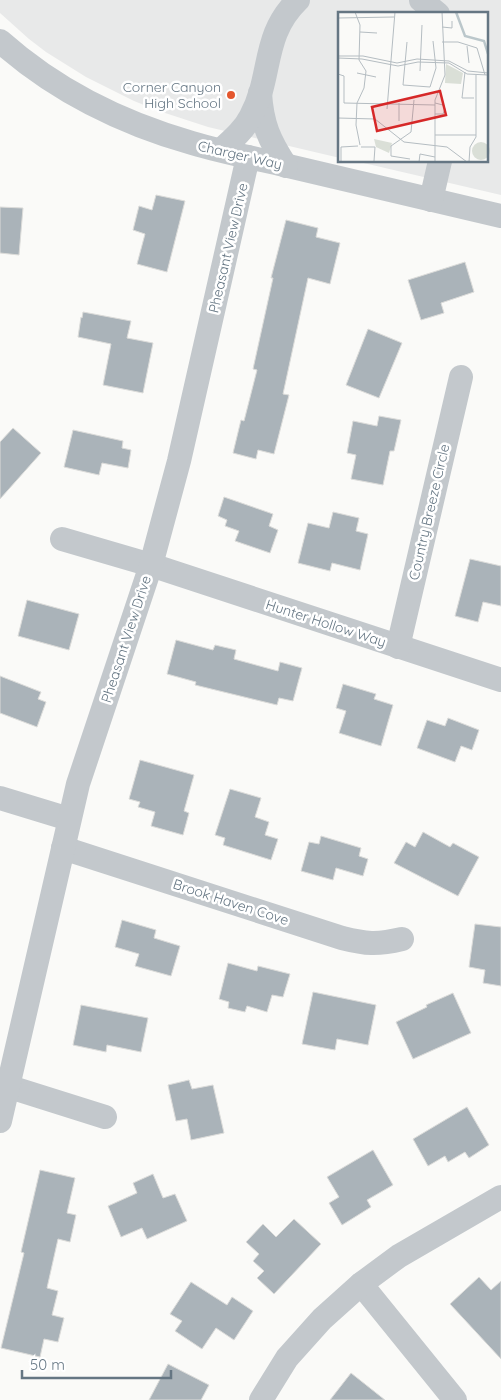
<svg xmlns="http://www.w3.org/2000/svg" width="501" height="1400" viewBox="0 0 501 1400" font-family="Quicksand,sans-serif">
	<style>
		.built { fill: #e8e9e9 }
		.building { fill: #aab3b9; stroke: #dcdcda }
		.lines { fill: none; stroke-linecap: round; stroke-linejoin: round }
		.minor { stroke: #c3c8cc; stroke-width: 24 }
		.poi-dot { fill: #e4572e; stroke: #fff; stroke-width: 2 }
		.labels { text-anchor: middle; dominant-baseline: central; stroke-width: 5; stroke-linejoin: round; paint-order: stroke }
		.poi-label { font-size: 14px; fill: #657683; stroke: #fff; text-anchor: end }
		.street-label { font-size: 14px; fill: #657683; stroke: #fff }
		.inset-river { fill: none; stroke: #bbc7cb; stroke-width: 2.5 }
		.inset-road { fill: none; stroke: #b5bdc2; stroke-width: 1 }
		.view { fill: #d62828; fill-opacity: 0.15; stroke: #d62828; stroke-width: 2.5 }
		.inset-edge { fill: none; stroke: #657683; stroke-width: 2.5 }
	</style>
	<rect width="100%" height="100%" fill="#fafaf8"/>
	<!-- built -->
	<path class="built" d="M 0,0 L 501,0 L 501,195 L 355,161 L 487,161 L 487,14 L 340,14 L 340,158 L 208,127 L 159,111 L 134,101 L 86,77 L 46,52 L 29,39 L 0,13 Z"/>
	<!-- building -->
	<g class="building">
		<path d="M 156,195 L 185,201 L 167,272 L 137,264 L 145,234 L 133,230 L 139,206 L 152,210 Z"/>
		<path d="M 0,207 L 23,208 L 19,255 L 0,253 Z"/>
		<path d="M 286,220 L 318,228 L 316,237 L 340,243 L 330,284 L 308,278 L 283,394 L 289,395 L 274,454 L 258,450 L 256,459 L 233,453 L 241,420 L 244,421 L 257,370 L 253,369 L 273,278 L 271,278 Z"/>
		<path d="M 465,262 L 474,292 L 441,303 L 444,313 L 421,320 L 408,280 Z"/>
		<path d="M 83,312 L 131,321 L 127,338 L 153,343 L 143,393 L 103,385 L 111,344 L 78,337 L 81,317 L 82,318 Z"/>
		<path d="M 368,329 L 402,343 L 379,398 L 346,385 Z"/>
		<path d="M 379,416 L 401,420 L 394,451 L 390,451 L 383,485 L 351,479 L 356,455 L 347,453 L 353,421 L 377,426 Z"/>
		<path d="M 13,428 L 41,453 L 0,499 L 0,442 Z"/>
		<path d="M 73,430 L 123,441 L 122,448 L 131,450 L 128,468 L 102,463 L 99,475 L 64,467 Z"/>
		<path d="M 224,497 L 273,514 L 269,526 L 278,530 L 270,553 L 235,541 L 239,531 L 225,526 L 227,520 L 218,516 Z"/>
		<path d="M 333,512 L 359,518 L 356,531 L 368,534 L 360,570 L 332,563 L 330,571 L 298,563 L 308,523 L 329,528 Z"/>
		<path d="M 470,559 L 501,566 L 501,606 L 483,602 L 478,622 L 455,616 Z"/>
		<path d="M 27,600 L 79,614 L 69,650 L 18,636 Z"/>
		<path d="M 176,640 L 213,650 L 215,645 L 236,650 L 234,659 L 278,671 L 280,662 L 302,668 L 293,701 L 279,698 L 277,705 L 195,685 L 196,682 L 167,674 Z"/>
		<path d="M 0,676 L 41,692 L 38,699 L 46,702 L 37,727 L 0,713 Z"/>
		<path d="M 343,684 L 376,694 L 374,699 L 393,705 L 381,746 L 339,733 L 346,711 L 336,708 Z"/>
		<path d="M 448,718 L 479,730 L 472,750 L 461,746 L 455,762 L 417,748 L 427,720 L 445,726 Z"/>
		<path d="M 140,760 L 194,775 L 184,811 L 189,813 L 183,835 L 151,826 L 155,812 L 138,807 L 140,802 L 129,799 Z"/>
		<path d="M 230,789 L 261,798 L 255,817 L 269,822 L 265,835 L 278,839 L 271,860 L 223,845 L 225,838 L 215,835 Z"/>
		<path d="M 423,832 L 450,847 L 453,843 L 479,857 L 458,896 L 394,863 L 406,842 L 415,847 Z"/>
		<path d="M 321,836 L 361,848 L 359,856 L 368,859 L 363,876 L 336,868 L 333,880 L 301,871 L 309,842 L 319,844 Z"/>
		<path d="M 122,920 L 156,930 L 154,938 L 180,946 L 171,976 L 135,966 L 139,954 L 115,947 Z"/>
		<path d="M 475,924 L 501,927 L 501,986 L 483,983 L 485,970 L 469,967 Z"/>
		<path d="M 228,963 L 257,971 L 258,966 L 290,974 L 283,997 L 272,995 L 267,1012 L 247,1006 L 245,1012 L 228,1008 L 229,1002 L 219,999 Z"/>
		<path d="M 313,992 L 376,1005 L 368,1045 L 337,1039 L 335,1050 L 302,1044 Z"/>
		<path d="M 453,993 L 471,1033 L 413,1059 L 396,1022 L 427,1007 L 426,1005 Z"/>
		<path d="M 81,1005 L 148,1018 L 141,1052 L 107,1045 L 106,1052 L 73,1045 Z"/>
		<path d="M 189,1080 L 192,1089 L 213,1085 L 224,1133 L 191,1140 L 187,1119 L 176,1121 L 168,1085 Z"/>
		<path d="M 467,1107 L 489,1145 L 469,1158 L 465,1152 L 448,1162 L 445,1156 L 428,1166 L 413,1139 Z"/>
		<path d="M 373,1150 L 393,1185 L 367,1200 L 371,1207 L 342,1225 L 329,1203 L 339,1197 L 327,1177 Z"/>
		<path d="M 40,1170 L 75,1178 L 67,1213 L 76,1215 L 70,1242 L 58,1239 L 47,1288 L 58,1291 L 52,1315 L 64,1318 L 58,1342 L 44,1339 L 40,1357 L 1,1348 L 24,1253 L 21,1252 Z"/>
		<path d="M 153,1174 L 163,1198 L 175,1194 L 187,1221 L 147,1239 L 142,1228 L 121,1237 L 108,1206 L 137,1193 L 133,1183 Z"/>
		<path d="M 294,1219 L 321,1244 L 274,1294 L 257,1278 L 264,1271 L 253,1261 L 259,1254 L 246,1242 L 263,1224 L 276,1237 Z"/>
		<path d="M 479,1277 L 491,1290 L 501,1281 L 501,1359 L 450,1304 Z"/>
		<path d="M 191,1282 L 227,1305 L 232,1297 L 253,1311 L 234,1340 L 216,1328 L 202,1349 L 175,1331 L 182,1321 L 170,1314 Z"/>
		<path d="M 168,1364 L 209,1385 L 201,1400 L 149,1400 Z"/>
		<path d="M 351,1373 L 385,1400 L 330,1400 Z"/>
	</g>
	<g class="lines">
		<!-- minor -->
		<g class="minor">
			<path d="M 421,0 L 438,14"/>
			<path d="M 0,41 C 55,90 122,123 192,143 C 222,152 253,158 284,165 C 356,182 429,199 501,216"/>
			<path d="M 260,93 C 262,124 269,140 286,166"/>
			<path d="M 221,150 C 232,140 244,130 251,116 C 273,75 261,36 298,0"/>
			<path d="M 431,200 L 440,161"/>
			<path d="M 62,539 L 151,565 L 501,680"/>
			<path d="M 398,647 L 461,377"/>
			<path d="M 0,798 L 69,819"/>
			<path d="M 63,848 L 342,938 C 366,944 377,945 402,939"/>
			<path d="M 0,1084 L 105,1117"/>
			<path d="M 0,1121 L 78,784 L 151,565 L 179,461 L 248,157"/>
			<path d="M 361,1284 L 455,1400"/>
			<path d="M 261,1400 L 287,1358 L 322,1319 L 361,1284 L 399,1256 L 501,1197"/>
		</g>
	</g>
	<!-- markers -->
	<circle class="poi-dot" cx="231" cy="95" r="5"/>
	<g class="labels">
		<!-- poi labels -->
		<g class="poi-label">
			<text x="221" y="87">Corner Canyon<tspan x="221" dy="16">High School</tspan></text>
		</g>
		<!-- street labels -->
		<g class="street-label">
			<text transform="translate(240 155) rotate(13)">Charger Way</text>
			<text transform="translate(228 248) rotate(-77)">Pheasant View Drive</text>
			<text transform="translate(429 512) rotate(-77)">Country Breeze Circle</text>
			<text transform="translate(326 623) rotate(18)">Hunter Hollow Way</text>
			<text transform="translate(126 639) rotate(-72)">Pheasant View Drive</text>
			<text transform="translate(231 902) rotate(18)">Brook Haven Cove</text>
		</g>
	</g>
	<!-- overview -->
	<g transform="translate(338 12)">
		<rect width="150" height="150" fill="#fafaf8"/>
		<path d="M 108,52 L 125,61 L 123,72 L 107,71 ZM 36,127 L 54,131 L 51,141 L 38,135 ZM134 139a9 9 0 1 1 18 0a9 9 0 1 1-18 0Z" fill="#dadfd7"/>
		<path class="inset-river" d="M 118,0 L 127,24 L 146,29 L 150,42"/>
		<path class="inset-road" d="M 17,0 L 22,13 L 21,48 L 28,59 L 26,76 L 19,91 L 18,113 L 22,133M 0,6 L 56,5M 104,15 L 114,16 L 114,9M 22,20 L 39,21M 69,30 L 65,73 L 92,75 L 98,56 L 95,29M 104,30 L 120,30 L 139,36 L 147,63M 129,34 L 131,51M 0,44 L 25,44 L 59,51 L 79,47 L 111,49 L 130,59 L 150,61M 0,46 L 24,47 L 60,54 L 80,50 L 111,51 L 129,62 L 150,63M 82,59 L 84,13M 127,60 L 124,86 L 136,86M 19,61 L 38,65M 0,62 L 6,64 L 6,91 L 97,93M 49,97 L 57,0M 97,102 L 105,102 L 107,97 L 105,93 L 97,91M 0,106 L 37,107 L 66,130 L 109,135 L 129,150M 61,109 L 61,91M 97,123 L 138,123M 23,135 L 37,135 L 36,149M 53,144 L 53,134 L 73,120 L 76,88M 53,144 L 72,147M 3,150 L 3,135 L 20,134M 6,150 L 28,150M 81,150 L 82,142 L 97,145M 97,150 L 97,88 L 107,63 L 104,0M 131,150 L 132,135 L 138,125 L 138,63"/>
		<path class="view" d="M 102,79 L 108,103 L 39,119 L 34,95 Z"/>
		<rect width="150" height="150" class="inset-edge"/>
	</g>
	<!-- scale -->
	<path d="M22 1370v8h149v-8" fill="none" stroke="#657683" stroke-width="2.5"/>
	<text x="30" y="1370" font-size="15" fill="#657683" stroke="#ffffff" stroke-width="4" paint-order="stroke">50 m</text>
</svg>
